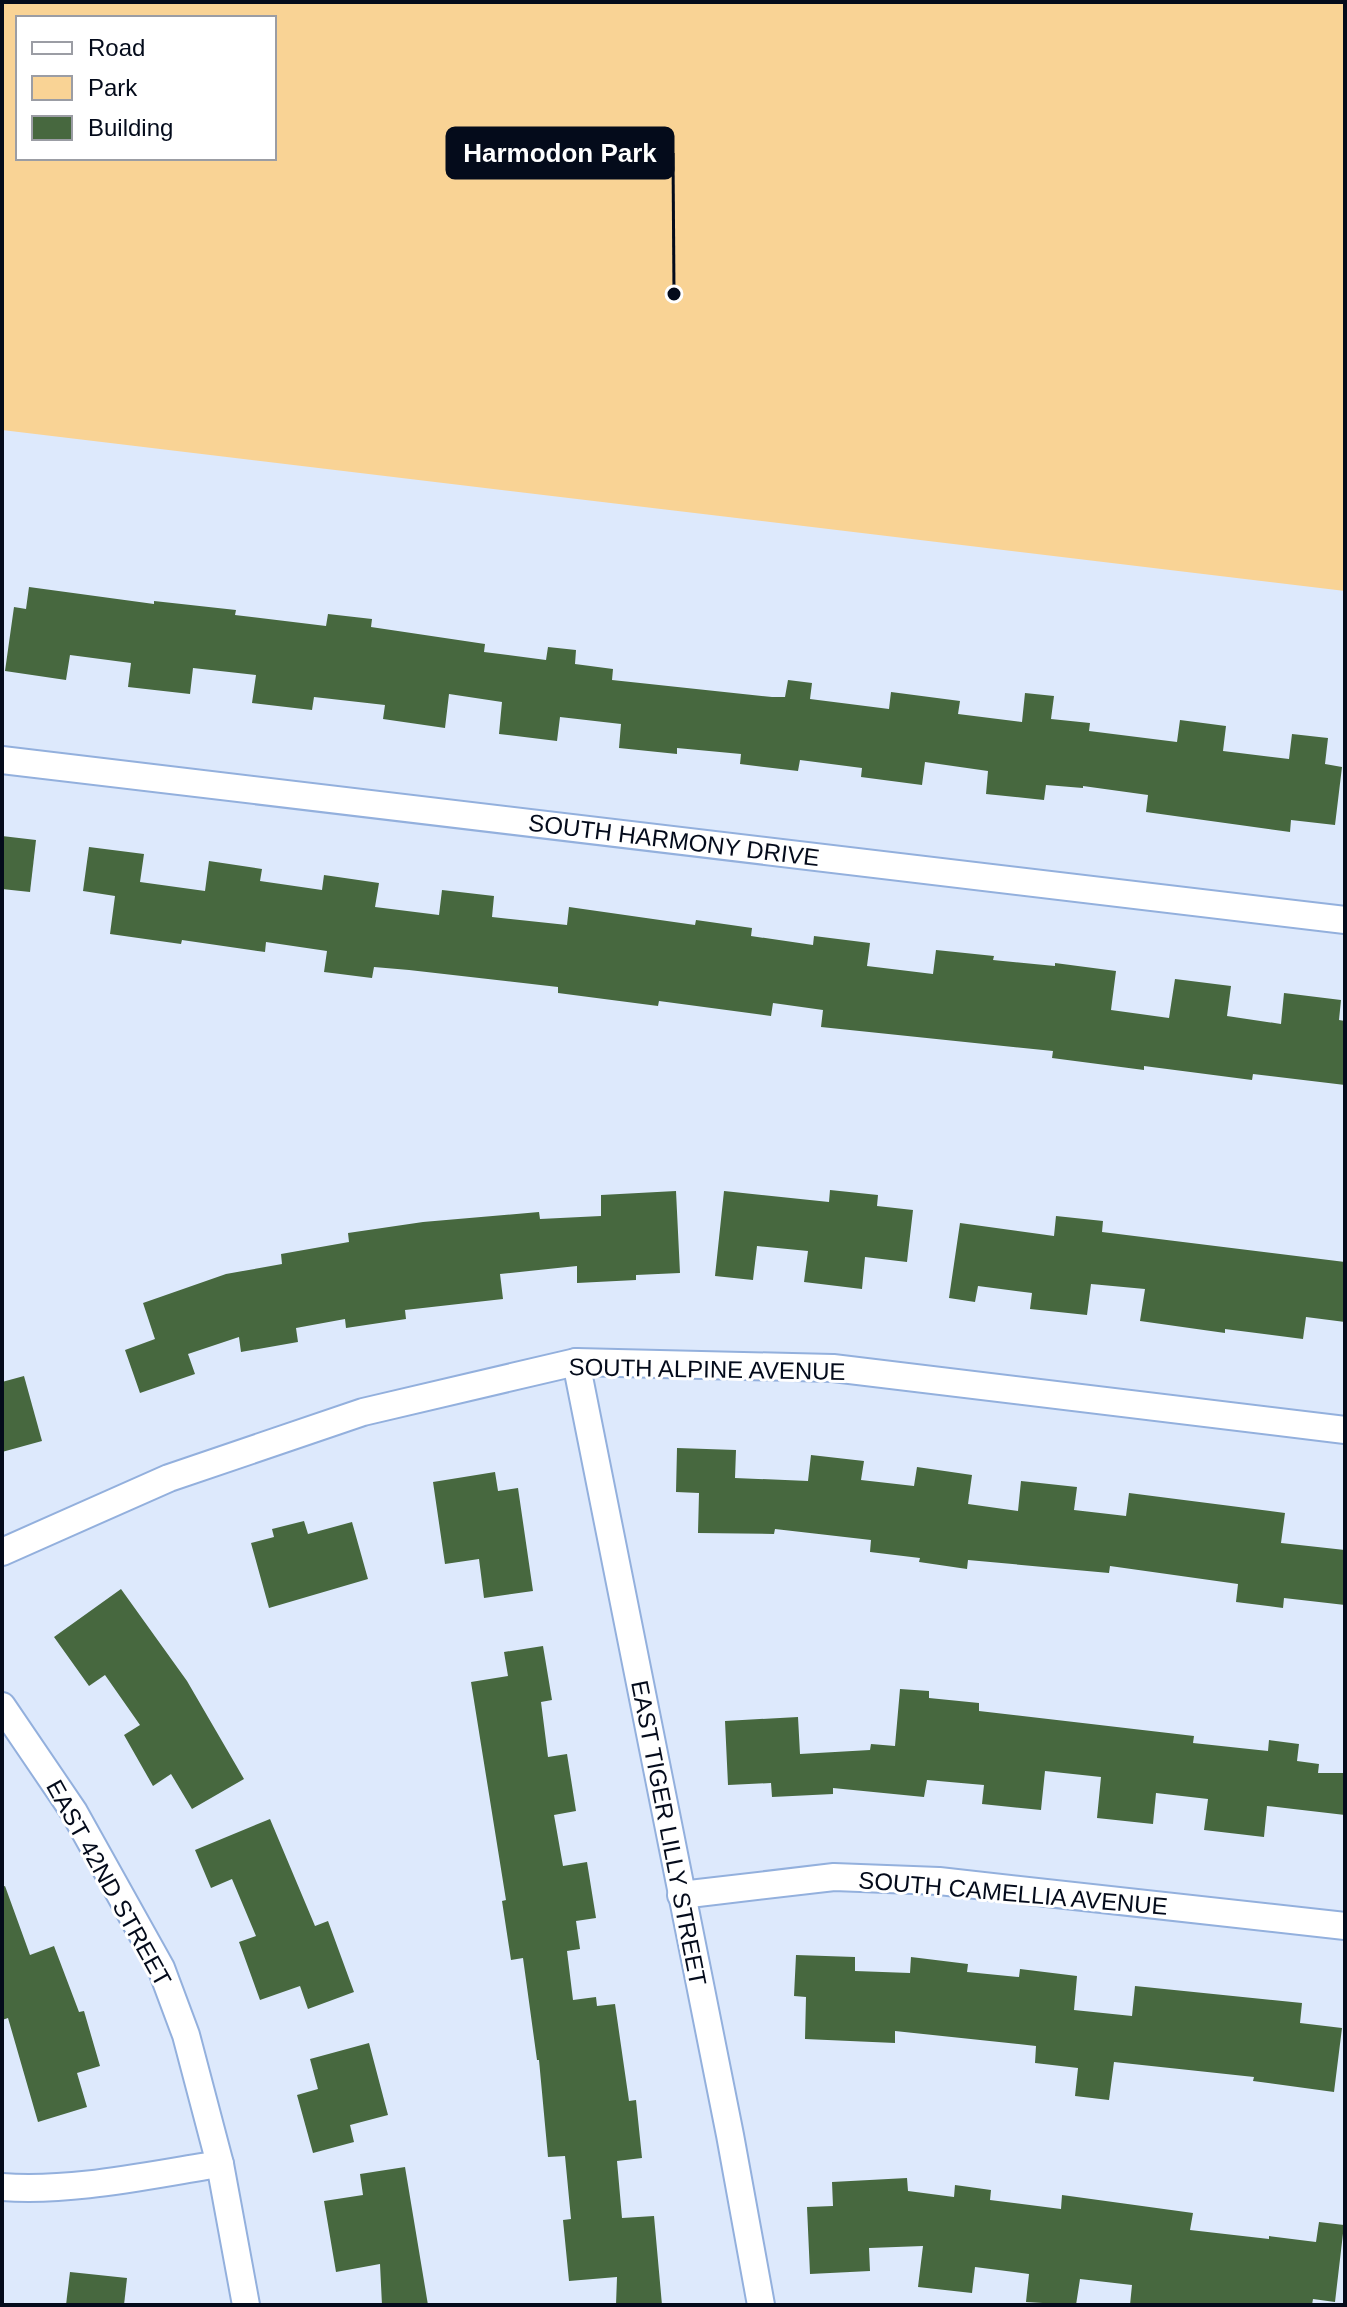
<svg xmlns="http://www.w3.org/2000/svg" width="1347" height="2307" viewBox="0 0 1347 2307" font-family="Arial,sans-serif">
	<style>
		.green { fill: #f9d395; fill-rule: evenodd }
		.building { fill: #47683f }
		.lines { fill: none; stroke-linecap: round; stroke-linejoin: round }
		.minor-casing { stroke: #93b0dd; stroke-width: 30 }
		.minor { stroke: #fff; stroke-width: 26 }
		.labels { text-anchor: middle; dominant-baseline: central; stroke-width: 6; stroke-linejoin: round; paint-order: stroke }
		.street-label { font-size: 24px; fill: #040b1b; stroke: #fff }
		.leader { fill: none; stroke: #040b1b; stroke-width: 3 }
		.callout-dot { fill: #040b1b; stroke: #fff; stroke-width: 3 }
		.callout { fill: #040b1b; stroke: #040b1b; stroke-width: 3 }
		.callout-label { font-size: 26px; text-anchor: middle; font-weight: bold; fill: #fff }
	</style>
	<rect width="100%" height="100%" fill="#dde9fc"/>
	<!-- green -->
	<path class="green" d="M 2,2 L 1345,2 L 1345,591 L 2,430 ZM 18,18 L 274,18 L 274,158 L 18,158 Z"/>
	<!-- building -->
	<g class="building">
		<path d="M 29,587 L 154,604 L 154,601 L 236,610 L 235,615 L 326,626 L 328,614 L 372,619 L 371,627 L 485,644 L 484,652 L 546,660 L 548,647 L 576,650 L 575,664 L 613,669 L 612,680 L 772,697 L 785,697 L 788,680 L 812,683 L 810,699 L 889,709 L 891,692 L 960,701 L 958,714 L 1022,722 L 1025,693 L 1054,696 L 1051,719 L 1090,723 L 1089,731 L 1177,742 L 1180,720 L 1226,726 L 1223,751 L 1289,759 L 1292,734 L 1328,738 L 1325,764 L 1342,767 L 1335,825 L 1291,820 L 1290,832 L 1146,812 L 1148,795 L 1083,786 L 1083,788 L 1046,785 L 1044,800 L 986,794 L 988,771 L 925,762 L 922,785 L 861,777 L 862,768 L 800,760 L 798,771 L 740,764 L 741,754 L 677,748 L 677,754 L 619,748 L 621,724 L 560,717 L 557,741 L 499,734 L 502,702 L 449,694 L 445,728 L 383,719 L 385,705 L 314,697 L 312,710 L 252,703 L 256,675 L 193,668 L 190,694 L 128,687 L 131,663 L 70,655 L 66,680 L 5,671 L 14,607 L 26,609 Z"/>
		<path d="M 2,836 L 36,840 L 30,892 L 2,889 Z"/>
		<path d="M 89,847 L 144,854 L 140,882 L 205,891 L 209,861 L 262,869 L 260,881 L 322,890 L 324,875 L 379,883 L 375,907 L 439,915 L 442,890 L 494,896 L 492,917 L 567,925 L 569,907 L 695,925 L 696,920 L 752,928 L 751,936 L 813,945 L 814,936 L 870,943 L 867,966 L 933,974 L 936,950 L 994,956 L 993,960 L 1055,966 L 1055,963 L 1116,971 L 1111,1010 L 1169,1018 L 1175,979 L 1231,986 L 1227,1016 L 1281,1024 L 1284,993 L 1341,1000 L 1339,1020 L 1345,1021 L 1345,1085 L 1253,1074 L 1252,1080 L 1144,1066 L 1144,1070 L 1052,1058 L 1053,1051 L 821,1027 L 823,1010 L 773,1003 L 771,1016 L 659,1001 L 658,1006 L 558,993 L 558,987 L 409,970 L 374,967 L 372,978 L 324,972 L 327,951 L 266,942 L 265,952 L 182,940 L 181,944 L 110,934 L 115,896 L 83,891 Z"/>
		<path d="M 830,1190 L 878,1195 L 877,1206 L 913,1210 L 907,1262 L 865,1257 L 862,1289 L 804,1282 L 808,1251 L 757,1246 L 753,1280 L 715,1276 L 724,1191 L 829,1202 Z"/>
		<path d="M 676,1191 L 680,1273 L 636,1275 L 636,1280 L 577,1283 L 577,1266 L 500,1274 L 503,1299 L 405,1310 L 406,1319 L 346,1328 L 345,1319 L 296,1328 L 298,1342 L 241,1352 L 239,1337 L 188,1354 L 195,1374 L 140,1393 L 125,1350 L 155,1339 L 143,1303 L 226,1274 L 282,1264 L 281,1254 L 349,1242 L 348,1233 L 423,1222 L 539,1212 L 540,1219 L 601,1216 L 601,1195 Z"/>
		<path d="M 1056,1216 L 1103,1221 L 1102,1232 L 1345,1262 L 1345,1322 L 1306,1317 L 1303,1339 L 1225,1329 L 1225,1333 L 1140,1321 L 1145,1289 L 1091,1284 L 1087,1315 L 1030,1309 L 1032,1293 L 978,1286 L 975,1302 L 949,1298 L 960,1223 L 1054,1236 Z"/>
		<path d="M 24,1376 L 42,1441 L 2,1452 L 2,1382 Z"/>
		<path d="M 677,1448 L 736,1450 L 735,1478 L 808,1481 L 811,1455 L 864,1461 L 861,1480 L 914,1486 L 917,1467 L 972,1475 L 968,1504 L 1018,1511 L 1021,1481 L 1077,1487 L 1074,1510 L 1126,1516 L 1129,1493 L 1285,1513 L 1281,1543 L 1345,1550 L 1345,1605 L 1284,1598 L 1283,1608 L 1236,1602 L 1238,1584 L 1110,1566 L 1109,1573 L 968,1560 L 967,1569 L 919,1562 L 920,1558 L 870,1552 L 871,1540 L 775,1529 L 774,1534 L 698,1533 L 699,1493 L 676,1492 Z"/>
		<path d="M 495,1472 L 498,1491 L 518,1488 L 533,1591 L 484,1598 L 479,1559 L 445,1564 L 433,1482 Z"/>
		<path d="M 304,1521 L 308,1534 L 352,1522 L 368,1579 L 269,1608 L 251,1543 L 274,1537 L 272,1529 Z"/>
		<path d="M 121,1589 L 187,1681 L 244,1779 L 192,1809 L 171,1774 L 153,1786 L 124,1735 L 140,1725 L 105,1675 L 89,1686 L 54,1637 Z"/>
		<path d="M 543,1646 L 552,1700 L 541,1702 L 548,1757 L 567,1754 L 576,1811 L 554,1815 L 563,1866 L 587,1862 L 596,1918 L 576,1921 L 580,1949 L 567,1951 L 573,2000 L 596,1997 L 597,2006 L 615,2004 L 629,2101 L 636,2100 L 642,2158 L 617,2161 L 622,2218 L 654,2216 L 662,2305 L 616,2305 L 617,2277 L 569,2281 L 563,2220 L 571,2219 L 565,2156 L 548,2157 L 539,2060 L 537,2060 L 523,1958 L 511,1960 L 502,1901 L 506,1900 L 471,1682 L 508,1676 L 504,1652 Z"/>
		<path d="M 900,1689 L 929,1691 L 929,1698 L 979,1703 L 979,1711 L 1194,1736 L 1193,1743 L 1268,1751 L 1269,1740 L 1299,1744 L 1297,1761 L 1319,1764 L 1318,1773 L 1345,1773 L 1345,1815 L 1267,1806 L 1264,1837 L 1204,1830 L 1208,1799 L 1156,1793 L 1153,1824 L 1097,1818 L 1101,1777 L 1045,1771 L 1041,1810 L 982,1804 L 984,1785 L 927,1780 L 924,1797 L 833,1788 L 833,1794 L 772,1797 L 771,1783 L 728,1785 L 725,1721 L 798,1717 L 800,1754 L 870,1750 L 871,1744 L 895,1746 Z"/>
		<path d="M 270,1819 L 315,1926 L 328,1921 L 354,1992 L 308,2009 L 300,1986 L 260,2000 L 239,1942 L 256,1936 L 232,1879 L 211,1888 L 195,1850 Z"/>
		<path d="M 5,1886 L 30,1955 L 54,1946 L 79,2012 L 84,2011 L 100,2066 L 77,2073 L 87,2107 L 38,2122 L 8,2018 L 2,2020 L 2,1887 Z"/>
		<path d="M 796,1955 L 855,1957 L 855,1971 L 910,1973 L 911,1957 L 968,1964 L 967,1972 L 1019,1977 L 1020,1969 L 1077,1976 L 1074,2010 L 1132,2016 L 1135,1986 L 1302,2003 L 1300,2023 L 1342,2028 L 1334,2092 L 1253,2081 L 1254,2077 L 1114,2062 L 1109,2100 L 1075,2096 L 1078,2068 L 1035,2063 L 1036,2046 L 895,2031 L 895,2043 L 805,2039 L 806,1997 L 794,1996 Z"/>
		<path d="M 369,2043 L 388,2115 L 350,2125 L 354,2142 L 313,2153 L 297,2095 L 318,2089 L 310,2059 Z"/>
		<path d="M 405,2167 L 428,2305 L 382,2305 L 380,2264 L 336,2272 L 324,2201 L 363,2195 L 360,2174 Z"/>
		<path d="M 907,2178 L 908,2191 L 954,2197 L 955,2185 L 991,2190 L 990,2200 L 1061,2209 L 1062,2195 L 1193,2213 L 1190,2230 L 1269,2239 L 1269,2236 L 1316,2242 L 1319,2222 L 1344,2225 L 1335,2302 L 1313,2299 L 1312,2305 L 1130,2305 L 1132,2285 L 1080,2279 L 1076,2305 L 1026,2302 L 1029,2274 L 975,2267 L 972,2293 L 918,2287 L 923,2246 L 869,2248 L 870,2271 L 810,2274 L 807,2207 L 833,2206 L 832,2182 Z"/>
		<path d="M 70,2272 L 127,2278 L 124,2305 L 66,2305 Z"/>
	</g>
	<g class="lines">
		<!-- minor casing -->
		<g class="minor-casing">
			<g id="minor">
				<path d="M 2,760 L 1345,920"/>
				<path d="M 576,1362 L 730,2135 L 761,2305"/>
				<path d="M 2,1552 L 169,1478 L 363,1412 L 576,1362 L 833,1368 L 1345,1430"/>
				<path d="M 2,1706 L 74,1812 L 161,1968 L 186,2035 L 220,2164 L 246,2305"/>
				<path d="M 681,1895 L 834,1877 L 939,1881 L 1345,1926"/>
				<path d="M 2,2187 C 75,2192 148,2175 220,2164"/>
			</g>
		</g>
		<!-- minor -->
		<use href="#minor" class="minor"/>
	</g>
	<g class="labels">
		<!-- street labels -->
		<g class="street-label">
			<text transform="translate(674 840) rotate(7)">SOUTH HARMONY DRIVE</text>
			<text transform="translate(707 1369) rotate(1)">SOUTH ALPINE AVENUE</text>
			<text transform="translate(669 1833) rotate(79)">EAST TIGER LILLY STREET</text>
			<text transform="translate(109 1883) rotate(61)">EAST 42ND STREET</text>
			<text transform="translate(1013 1893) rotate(5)">SOUTH CAMELLIA AVENUE</text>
		</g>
	</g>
	<!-- callouts -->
	<path class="leader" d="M674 294L673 153"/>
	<circle class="callout-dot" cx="674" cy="294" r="8"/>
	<rect class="callout" x="447" y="128" width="226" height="50" rx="8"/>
	<g class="callout-label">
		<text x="560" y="162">Harmodon Park</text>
	</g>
	<!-- border -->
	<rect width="1347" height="2307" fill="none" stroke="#040b1b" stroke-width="8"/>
	<!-- legend -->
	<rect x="16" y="16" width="260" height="144" fill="#ffffff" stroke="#9b9da4" stroke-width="2"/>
	<rect x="32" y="42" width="40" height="12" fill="#ffffff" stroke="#9b9da4" stroke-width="2"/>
	<text x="88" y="56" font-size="24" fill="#040b1b">Road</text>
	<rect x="32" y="76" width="40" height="24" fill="#f9d395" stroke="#9b9da4" stroke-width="2"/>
	<text x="88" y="96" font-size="24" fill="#040b1b">Park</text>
	<rect x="32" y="116" width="40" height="24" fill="#47683f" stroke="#9b9da4" stroke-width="2"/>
	<text x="88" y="136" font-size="24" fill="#040b1b">Building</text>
</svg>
